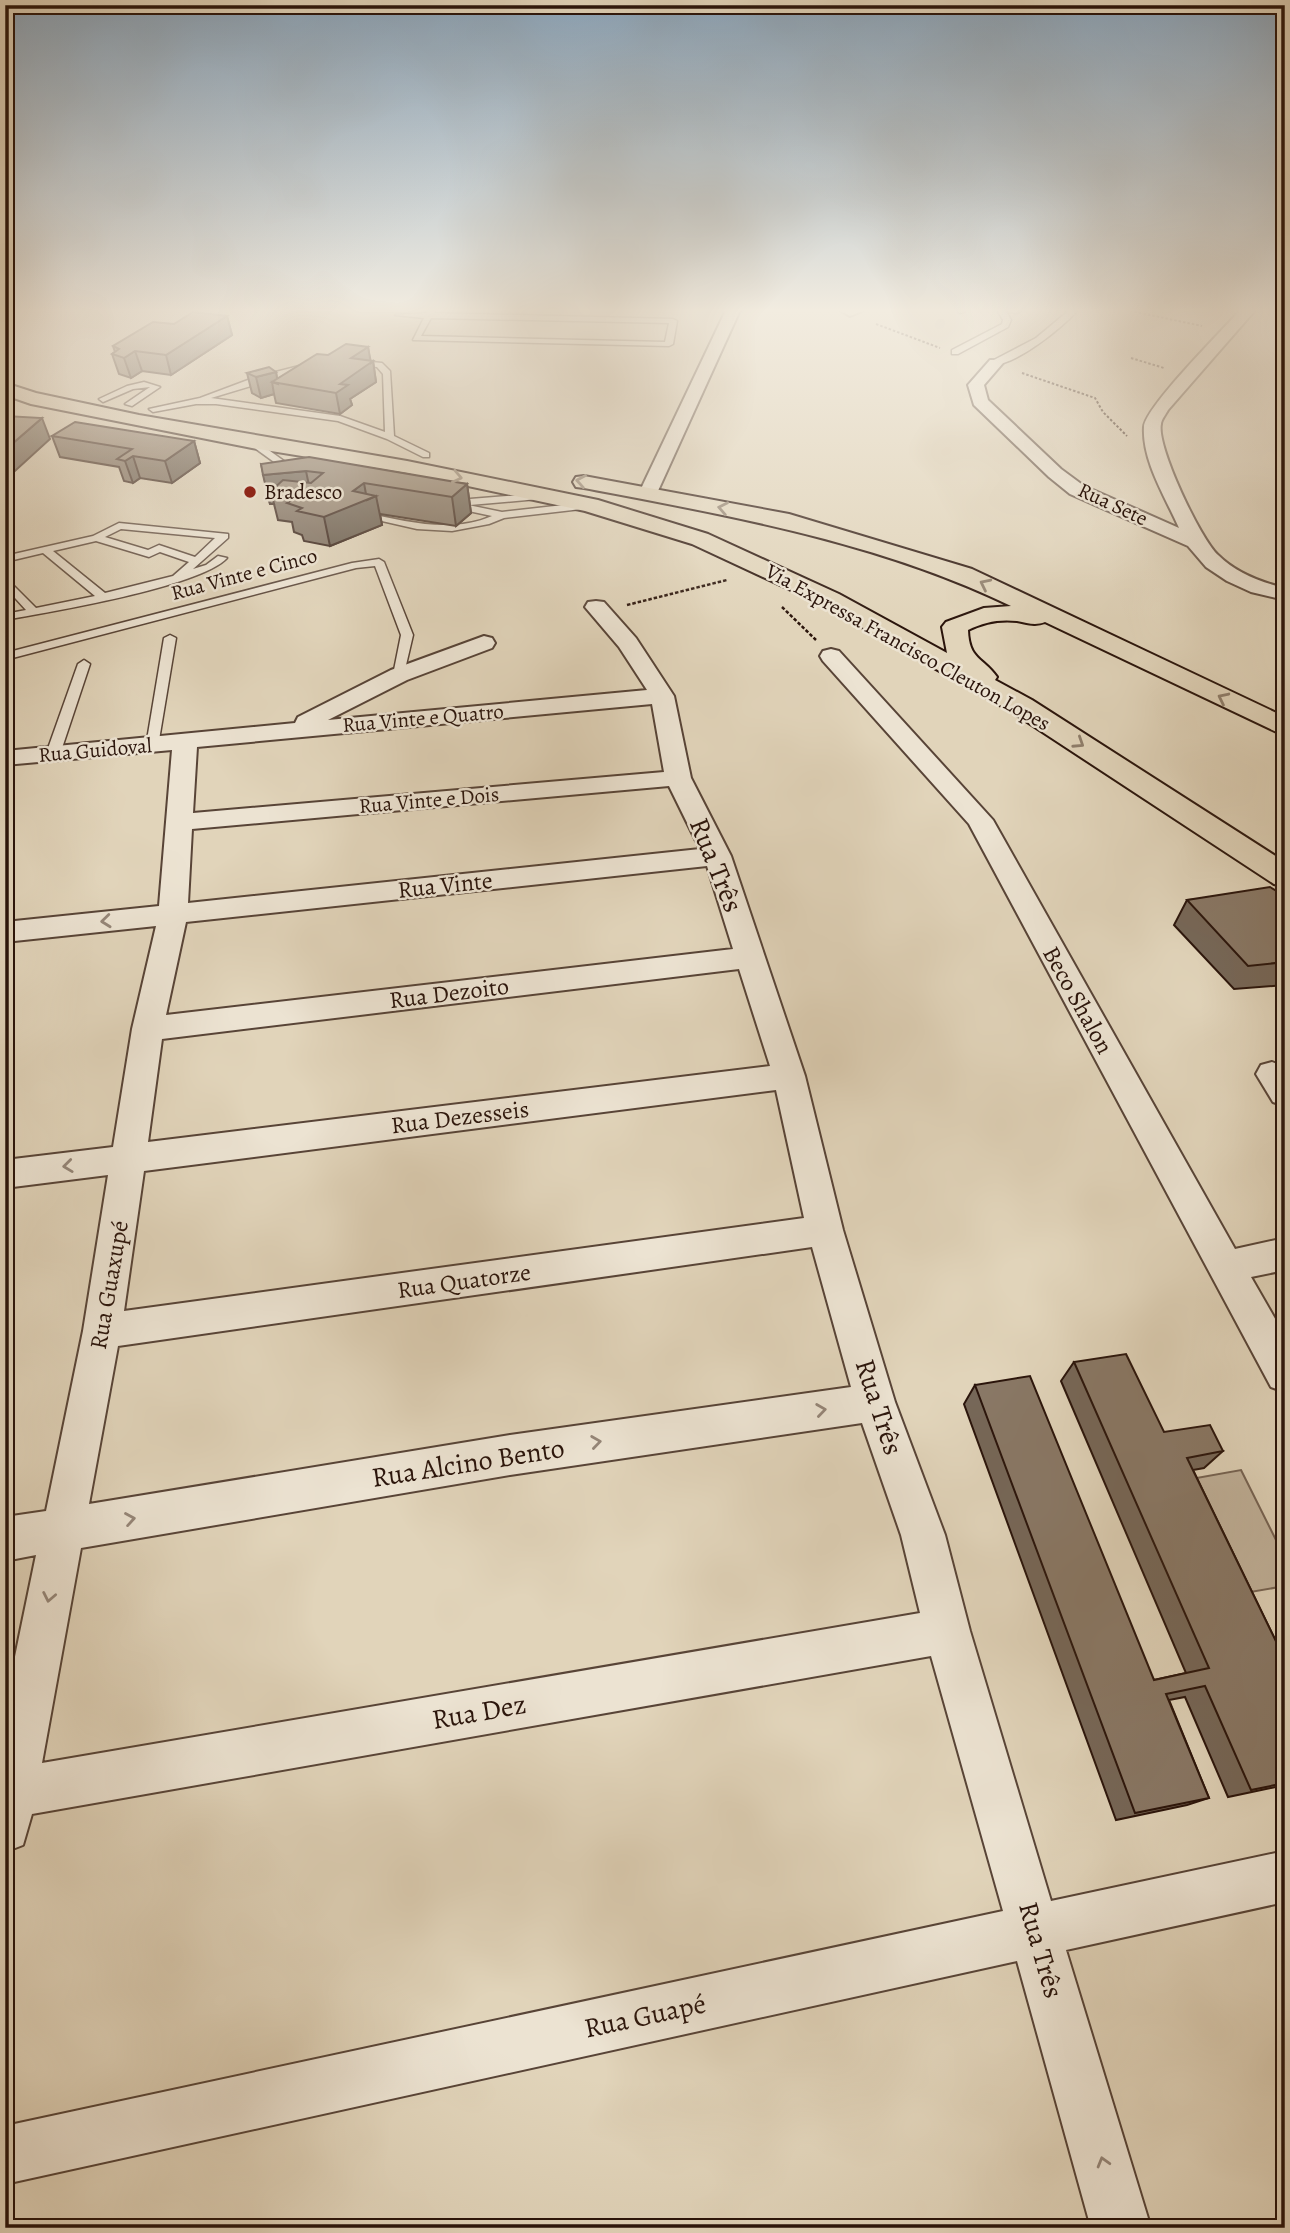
<svg xmlns="http://www.w3.org/2000/svg" width="1290" height="2233" viewBox="0 0 1290 2233" font-family="Alegreya,serif">
	<style>
		.green { fill: #c2b39c; stroke: #766454; stroke-width: 2 }
		.lines { fill: none; stroke-linecap: round; stroke-linejoin: round }
		.lane-casing { stroke: #584437; stroke-width: 3 }
		.street-casing { stroke: #584437; stroke-width: 4 }
		.highway-casing { stroke: #2a140b; stroke-width: 4 }
		.path-far1 { stroke: #2a140b; stroke-width: 2; stroke-dasharray: 2.5 2; stroke-linecap: butt }
		.path { stroke: #2a140b; stroke-width: 2.5; stroke-dasharray: 3.5 2; stroke-linecap: butt }
		.lane { fill: #ece3d2; fill-rule: evenodd }
		.street { fill: #ece3d2; fill-rule: evenodd }
		.highway { fill: #e1d4ba; fill-rule: evenodd }
		.wall { fill: #766758; stroke: #2a140b; stroke-width: 2 }
		.shaded-wall { fill: #605447; stroke: #2a140b; stroke-width: 2 }
		.building { fill: #897866; stroke: #2a140b; stroke-width: 2 }
		.oneway { stroke: #8f7e6b }
		.oneway2 { stroke: #958678 }
		.poi-dot { fill: #8f2418; stroke: #ece3d2; stroke-width: 2.5 }
		.labels { text-anchor: middle; dominant-baseline: central; stroke-width: 5; stroke-linejoin: round; paint-order: stroke }
		.far-poi-label { font-size: 21px; fill: #2a140b; stroke: #ece3d2; text-anchor: start }
		.far-street-label { font-size: 21px; fill: #2a140b; stroke: #ece3d2 }
		.street-label { font-size: 24px; fill: #2a140b; stroke: #ece3d2 }
		.near-street-label { font-size: 28px; fill: #2a140b; stroke: #ece3d2 }
	</style>
	<rect width="100%" height="100%" fill="#e1d4ba"/>
	<filter id="stains"><feTurbulence type="fractalNoise" baseFrequency=".00286" numOctaves="4"/><feColorMatrix values="0 0 0 0 .2 0 0 0 0 .09 0 0 0 0 .02 0 0 0 .5 -.17"/></filter>
	<radialGradient id="worn" r=".72"><stop offset=".6" stop-color="#630" stop-opacity="0"/><stop offset="1" stop-color="#630" stop-opacity=".3"/></radialGradient>
	<!-- green -->
	<path class="green" d="M 1241,1470 L 1285,1558 L 1285,1586 L 1245,1593 L 1191,1479 Z"/>
	<g class="lines">
		<!-- lane casing -->
		<g class="lane-casing">
			<g id="lane">
				<path d="M 429,308 L 437,308 L 434,313 L 673,319 L 677,321 L 673,344 L 669,346 L 413,340 L 424,318 L 395,315 L 426,313 ZM 431,318 L 669,323 L 665,342 L 421,336 Z"/>
				<path d="M 957,308 L 965,308 L 966,311 L 959,313 Z"/>
				<path d="M 996,308 L 1021,308 L 1021,311 L 1017,313 L 1006,311 L 1011,320 L 1008,327 L 958,354 L 952,354 L 952,350 L 1002,324 L 1003,320 Z"/>
				<path d="M 1072,308 L 1080,308 C 1063,327 1017,365 992,365 L 992,361 L 1036,338 Z"/>
				<path d="M 349,360 L 382,363 L 390,371 L 394,436 L 429,453 L 429,457 L 423,457 L 387,439 L 338,421 L 216,404 L 196,404 L 153,412 L 149,409 L 200,398 L 256,377 L 311,363 L 314,367 L 211,398 L 340,416 L 385,432 L 383,374 L 377,367 L 346,364 Z"/>
				<path d="M 144,382 L 160,387 L 132,406 L 125,404 L 150,387 L 133,389 L 103,402 L 99,399 L 127,386 Z"/>
				<path d="M 249,440 L 255,440 L 303,475 L 295,477 L 249,444 Z"/>
				<path d="M 546,493 L 549,494 L 549,498 L 470,505 L 465,502 L 470,499 Z"/>
				<path d="M 449,501 L 502,512 L 590,502 L 595,505 L 590,508 L 504,518 L 489,524 L 452,531 L 417,529 L 360,516 L 365,513 C 406,521 451,534 492,516 L 445,506 L 445,502 Z"/>
				<path d="M 119,523 L 228,534 L 228,538 L 193,569 L 206,565 L 218,556 L 227,558 C 200,587 50,612 5,620 L 5,614 L 26,610 L 5,587 L 5,577 L 36,608 L 95,596 L 43,553 L 5,562 L 5,556 L 93,536 ZM 121,529 L 215,538 L 195,557 L 159,545 L 148,550 L 105,537 ZM 96,541 L 149,557 L 160,552 L 189,562 L 173,576 L 105,593 L 53,551 Z"/>
				<path d="M 379,559 L 384,562 L 413,635 L 403,678 L 393,675 L 401,635 L 375,566 L 356,568 L 5,660 L 5,653 L 352,563 Z"/>
				<path d="M 170,635 L 176,638 L 158,746 L 152,750 L 146,746 L 164,638 Z"/>
				<path d="M 84,660 L 90,664 L 60,754 L 53,758 L 48,757 L 46,754 L 78,664 Z"/>
			</g>
		</g>
		<!-- street casing -->
		<g class="street-casing">
			<g id="street">
				<path d="M 727,308 L 741,308 L 657,493 L 655,497 L 641,497 L 639,493 Z"/>
				<path d="M 836,308 L 870,308 L 850,316 Z"/>
				<path d="M 1242,308 L 1257,308 L 1168,410 C 1166,414 1161,420 1161,424 C 1156,446 1201,540 1218,555 C 1236,573 1260,582 1285,588 L 1285,600 L 1251,592 L 1227,581 L 1206,567 L 1188,546 L 1070,494 L 1049,477 L 974,405 L 968,385 L 990,360 L 1000,360 L 1003,363 L 984,385 L 988,400 L 1061,469 L 1084,486 L 1179,528 C 1166,498 1142,461 1144,427 C 1145,407 1225,328 1242,308 Z"/>
				<path d="M 596,601 L 604,602 L 636,638 L 674,696 L 691,778 L 731,856 L 805,1076 L 843,1230 L 895,1402 L 945,1535 L 970,1631 L 1051,1901 L 1285,1851 L 1285,1902 L 1066,1950 L 1151,2228 L 1091,2228 L 1017,1961 L 5,2184 L 5,2126 L 1003,1911 L 931,1656 L 32,1814 L 23,1845 L 5,1852 L 5,1705 L 36,1555 L 5,1561 L 5,1517 L 46,1511 L 83,1331 L 108,1175 L 5,1188 L 5,1160 L 113,1147 L 132,1029 L 156,926 L 5,942 L 5,922 L 159,906 L 172,750 L 5,765 L 5,751 L 295,723 L 298,717 L 391,670 L 484,636 L 492,638 L 495,643 L 492,648 L 407,680 L 328,720 L 647,690 L 619,647 L 585,607 L 588,602 ZM 652,704 L 664,772 L 193,813 L 197,747 ZM 669,786 L 700,849 L 188,903 L 192,829 ZM 707,866 L 733,949 L 166,1015 L 186,922 ZM 739,969 L 770,1066 L 148,1142 L 162,1039 ZM 776,1090 L 804,1218 L 124,1311 L 144,1171 ZM 812,1247 L 851,1387 L 510,1435 L 89,1504 L 118,1346 ZM 862,1423 L 901,1535 L 920,1613 L 42,1763 L 81,1548 L 510,1475 Z"/>
				<path d="M 831,649 L 839,651 L 993,820 L 1235,1249 L 1285,1238 L 1285,1270 L 1251,1277 L 1285,1336 L 1285,1392 L 1271,1387 L 969,824 L 823,661 L 820,656 L 823,651 Z"/>
				<path d="M 1272,1062 L 1285,1067 L 1285,1106 L 1273,1102 L 1256,1074 L 1261,1065 Z"/>
			</g>
		</g>
		<!-- highway casing -->
		<g class="highway-casing">
			<path id="highway" d="M 5,383 L 36,393 L 139,415 L 407,461 L 598,500 L 708,534 L 839,594 L 947,653 L 942,627 L 946,622 L 984,608 L 1011,606 C 877,541 730,516 584,488 L 576,487 L 573,482 L 576,477 L 584,476 L 789,514 L 972,569 L 1285,717 L 1285,736 L 1045,622 C 1035,626 1028,623 1017,621 C 999,619 984,622 968,630 C 969,660 983,657 997,677 L 995,680 L 1032,700 L 1285,862 L 1285,887 L 1274,884 L 1012,712 L 821,604 L 692,544 L 585,511 L 407,473 L 252,448 L 31,404 L 5,395 Z"/>
		</g>
		<!-- path-far1 -->
		<g class="path-far1">
			<path d="M 1117,308 L 1202,326"/>
			<path d="M 876,324 L 940,348"/>
			<path d="M 1131,358 L 1164,368"/>
			<path d="M 1022,373 L 1095,398 L 1103,412 L 1127,436"/>
		</g>
		<!-- path -->
		<g class="path">
			<path d="M 627,605 L 727,580"/>
			<path d="M 782,607 L 816,640"/>
		</g>
		<!-- lane -->
		<use href="#lane" class="lane"/>
		<!-- street -->
		<use href="#street" class="street"/>
		<!-- highway -->
		<use href="#highway" class="highway"/>
	</g>
	<!-- wall -->
	<g class="wall">
		<path d="M 227,316 L 232,335 L 171,375 L 142,371 L 131,378 L 119,374 L 112,354 L 115,352 L 113,346 L 174,324 Z"/>
		<path d="M 368,347 L 370,361 L 373,361 L 376,382 L 350,399 L 352,405 L 340,414 L 276,403 L 274,394 L 261,398 L 252,393 L 247,373 L 276,372 L 277,379 L 328,355 Z"/>
		<path d="M 52,436 L 194,441 L 200,463 L 172,483 L 140,478 L 133,483 L 124,481 L 119,467 L 60,457 Z"/>
		<path d="M 261,464 L 467,484 L 471,513 L 456,526 L 380,514 L 382,525 L 330,546 L 304,541 L 302,535 L 294,532 L 292,522 L 278,520 L 274,504 L 270,504 Z"/>
		<path d="M 1285,896 L 1285,985 L 1234,989 L 1174,925 L 1187,900 Z"/>
		<path d="M 1074,1362 L 1164,1432 L 1223,1451 L 1204,1468 L 1193,1470 L 1285,1660 L 1285,1785 L 1228,1797 L 1185,1697 L 1169,1700 L 1209,1798 L 1187,1805 L 1116,1820 L 964,1404 L 975,1385 L 1154,1680 L 1186,1673 L 1061,1381 Z"/>
	</g>
	<!-- shaded-wall -->
	<g class="shaded-wall">
		<path d="M 227,316 L 232,335 L 171,375 L 166,355 Z"/>
		<path d="M 368,347 L 371,363 L 373,361 L 376,382 L 350,399 L 352,405 L 340,414 L 336,393 L 351,358 Z"/>
		<path d="M 135,351 L 142,371 L 131,378 L 124,358 Z"/>
		<path d="M 276,372 L 278,384 L 272,382 L 274,394 L 261,398 L 256,377 Z"/>
		<path d="M 42,418 L 50,439 L 5,480 L 5,450 Z"/>
		<path d="M 194,441 L 200,463 L 172,483 L 165,461 Z"/>
		<path d="M 133,456 L 140,478 L 133,483 L 125,461 Z"/>
		<path d="M 306,471 L 312,500 L 301,495 L 271,491 L 274,504 L 270,504 L 263,475 Z"/>
		<path d="M 364,483 L 367,500 L 376,496 L 382,525 L 330,546 L 324,517 L 353,491 Z"/>
		<path d="M 467,484 L 471,513 L 456,526 L 452,497 Z"/>
	</g>
	<!-- building -->
	<g class="building">
		<path d="M 193,312 L 227,316 L 166,355 L 135,351 L 124,358 L 112,354 L 119,349 L 113,346 L 153,322 L 174,324 Z"/>
		<path d="M 346,344 L 368,347 L 351,358 L 373,361 L 340,384 L 348,385 L 336,393 L 272,382 L 317,354 L 328,355 Z"/>
		<path d="M 269,367 L 276,372 L 256,377 L 247,373 Z"/>
		<path d="M 5,416 L 42,418 L 5,450 Z"/>
		<path d="M 75,422 L 194,441 L 165,461 L 133,456 L 125,461 L 117,459 L 132,449 L 52,436 Z"/>
		<path d="M 309,457 L 467,484 L 452,497 L 364,483 L 353,491 L 376,496 L 324,517 L 297,511 L 302,508 L 287,503 L 301,495 L 271,491 L 283,480 L 311,483 L 323,473 L 306,471 L 263,475 L 261,464 Z"/>
		<path d="M 1270,887 L 1285,896 L 1285,962 L 1248,966 L 1187,900 Z"/>
		<path d="M 1126,1354 L 1164,1432 L 1210,1425 L 1223,1451 L 1187,1458 L 1285,1660 L 1285,1783 L 1251,1790 L 1205,1686 L 1166,1694 L 1209,1798 L 1135,1813 L 975,1385 L 1030,1376 L 1154,1680 L 1209,1668 L 1074,1362 Z"/>
	</g>
	<!-- one-way arrows -->
	<defs><path id="oneway-chevron" d="M-2-3.5L2.5 0L-2 3.5" fill="none" stroke-width="1.6" stroke-linecap="round" stroke-linejoin="round" transform="scale(1.75)"/></defs>
	<g class="oneway">
		<use href="#oneway-chevron" transform="translate(457 477) rotate(12)"/>
		<use href="#oneway-chevron" transform="translate(581 481) rotate(-170)"/>
		<use href="#oneway-chevron" transform="translate(723 508) rotate(-169)"/>
		<use href="#oneway-chevron" transform="translate(985 584) rotate(-154)"/>
		<use href="#oneway-chevron" transform="translate(1223 698) rotate(-154)"/>
		<use href="#oneway-chevron" transform="translate(1079 743) rotate(33)"/>
	</g>
	<g class="oneway2">
		<use href="#oneway-chevron" transform="translate(106 921) rotate(174)"/>
		<use href="#oneway-chevron" transform="translate(68 1166) rotate(173)"/>
		<use href="#oneway-chevron" transform="translate(821 1410) rotate(-8)"/>
		<use href="#oneway-chevron" transform="translate(596 1442) rotate(-8)"/>
		<use href="#oneway-chevron" transform="translate(130 1519) rotate(-10)"/>
		<use href="#oneway-chevron" transform="translate(49 1597) rotate(101)"/>
		<use href="#oneway-chevron" transform="translate(1103 2162) rotate(-106)"/>
	</g>
	<!-- sky -->
	<linearGradient id="sky" x2="0" y2="1"><stop stop-color="#8ca7be"/><stop offset="0.5" stop-color="#f2ece0"/><stop offset="1" stop-color="#f2ece0" stop-opacity="0"/></linearGradient>
	<rect width="1290" height="621" fill="url(#sky)"/>
	<!-- markers -->
	<circle class="poi-dot" cx="250" cy="492" r="7"/>
	<g class="labels">
		<!-- far-poi labels -->
		<g class="far-poi-label">
			<text x="264" y="492">Bradesco</text>
		</g>
		<!-- far-street labels -->
		<g class="far-street-label">
			<text transform="translate(1113 504) rotate(25)">Rua Sete</text>
			<text transform="translate(244 574) rotate(-15)">Rua Vinte e Cinco</text>
			<text transform="translate(908 647) rotate(29)">Via Expressa Francisco Cleuton Lopes</text>
			<text transform="translate(423 718) rotate(-5)">Rua Vinte e Quatro</text>
			<text transform="translate(95 750) rotate(-5)">Rua Guidoval</text>
			<text transform="translate(429 800) rotate(-5)">Rua Vinte e Dois</text>
		</g>
		<!-- street labels -->
		<g class="street-label">
			<text transform="translate(445 885) rotate(-6)">Rua Vinte</text>
			<text transform="translate(449 993) rotate(-7)">Rua Dezoito</text>
			<text transform="translate(1078 1000) rotate(61)">Beco Shalon</text>
			<text transform="translate(460 1117) rotate(-7)">Rua Dezesseis</text>
			<text transform="translate(464 1281) rotate(-8)">Rua Quatorze</text>
			<text transform="translate(109 1285) rotate(-80)">Rua Guaxupé</text>
		</g>
		<!-- near-street labels -->
		<g class="near-street-label">
			<text transform="translate(716 865) rotate(68)">Rua Três</text>
			<text transform="translate(879 1407) rotate(72)">Rua Três</text>
			<text transform="translate(468 1463) rotate(-9)">Rua Alcino Bento</text>
			<text transform="translate(479 1712) rotate(-10)">Rua Dez</text>
			<text transform="translate(1041 1950) rotate(74)">Rua Três</text>
			<text transform="translate(645 2016) rotate(-12)">Rua Guapé</text>
		</g>
	</g>
	<!-- margin -->
	<rect width="1290" height="2233" fill="none" stroke="#e1d4ba" stroke-width="28"/>
	<rect x="7" y="7" width="1276" height="2219" fill="none" stroke="#2a140b" stroke-width="3.5"/>
	<rect x="14" y="14" width="1262" height="2205" fill="none" stroke="#2a140b" stroke-width="2"/>
	<rect width="100%" height="100%" filter="url(#stains)"/>
	<rect width="100%" height="100%" fill="url(#worn)"/>
</svg>
